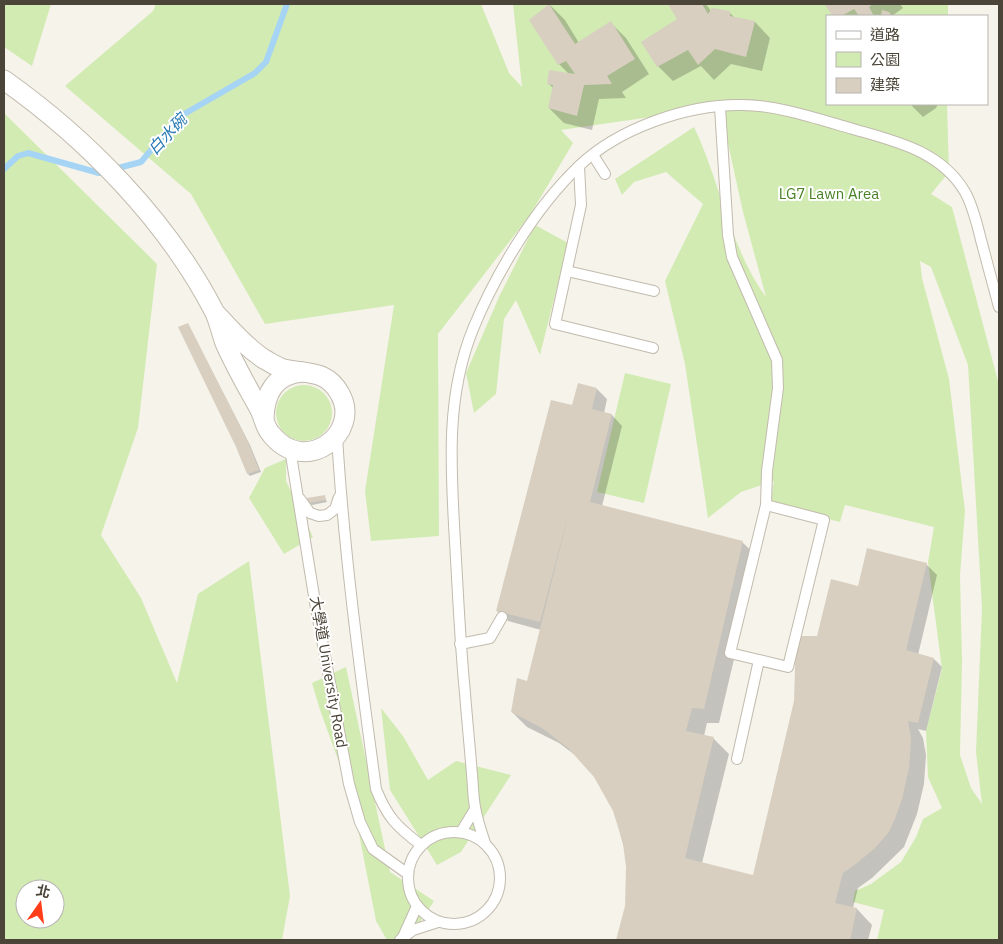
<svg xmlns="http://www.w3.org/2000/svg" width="1003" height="944" viewBox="0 0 1003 944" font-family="'IBM Plex Sans','Noto Sans TC',sans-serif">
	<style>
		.green { fill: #d2ebb3; fill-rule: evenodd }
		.shadow { fill: #0003 }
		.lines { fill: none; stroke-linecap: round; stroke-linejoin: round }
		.stream { stroke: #a6d4f4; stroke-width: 6 }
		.building { fill: #d8cfc0 }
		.service-casing { stroke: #c2bbad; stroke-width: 12 }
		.minor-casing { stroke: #c2bbad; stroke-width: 21 }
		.service { stroke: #fff; stroke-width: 10 }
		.minor { stroke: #fff; stroke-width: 19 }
		.labels { text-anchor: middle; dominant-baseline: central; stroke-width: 4; stroke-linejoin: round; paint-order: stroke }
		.park-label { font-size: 15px; fill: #498127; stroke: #fff }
		.street-label { font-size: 15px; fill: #4b4438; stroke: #fff }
		.water-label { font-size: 16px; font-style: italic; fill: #2a7ab5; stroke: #fff }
	</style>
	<rect width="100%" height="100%" fill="#f6f3eb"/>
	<!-- green -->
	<g class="green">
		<path d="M 4,4 L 51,4 L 32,66 L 4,47 Z"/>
		<path d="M 156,4 L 481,4 L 509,73 L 522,87 L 513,4 L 948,4 L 948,16 L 827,16 L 827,104 L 947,104 L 949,172 L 931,194 L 952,207 L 999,385 L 999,940 L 877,940 L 884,910 L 853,902 L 855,891 L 871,884 L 901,862 L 916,837 L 923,819 L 942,808 L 928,777 L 926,731 L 942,669 L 928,562 L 934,527 L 845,505 L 840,522 L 770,504 L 774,481 L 741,492 L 708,518 L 685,364 L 665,281 L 703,204 L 666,172 L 634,182 L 622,195 L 615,179 L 694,127 C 720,181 730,248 766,297 L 743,212 L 720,107 L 561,130 L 573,143 L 530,215 L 438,334 L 439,536 L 371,541 L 365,491 L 394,305 L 265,324 L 191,194 L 65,86 L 153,11 ZM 920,261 L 931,267 L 968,365 L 982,608 L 976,752 L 982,804 L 971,788 L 960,755 L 962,661 L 960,575 L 965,511 L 949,379 L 922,278 Z"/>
		<path d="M 4,113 L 157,264 L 138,428 L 101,535 L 141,598 L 177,683 L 198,594 L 249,561 L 290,896 L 282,940 L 4,940 ZM 25,889 L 55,889 L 55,919 L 25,919 Z"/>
		<path d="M 535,225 L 568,243 L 540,355 L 516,300 L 504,319 L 496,394 L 474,413 L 466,373 L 499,297 Z"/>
		<path d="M 625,373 L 671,384 L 644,503 L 597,492 Z"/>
		<circle cx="304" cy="413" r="28"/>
		<path d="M 286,459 L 286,481 L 313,537 L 284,554 L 249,498 L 265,468 Z"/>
		<path d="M 346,667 L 390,872 L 434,901 L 408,940 L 387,940 L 376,921 L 352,798 L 320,710 L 312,683 Z"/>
		<path d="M 381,708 L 403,736 L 428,780 L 456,761 L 511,775 L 461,852 L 437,865 L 390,790 Z"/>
	</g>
	<!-- shadow -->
	<g class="shadow">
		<path d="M 670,4 L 706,4 L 711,11 L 729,12 L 736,19 L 755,22 L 770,38 L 762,71 L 731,64 L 714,80 L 701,66 L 673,81 L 658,66 L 679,20 Z"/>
		<path d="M 825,4 L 900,4 L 903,8 L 892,16 L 835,16 Z"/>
		<path d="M 550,5 L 565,20 L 579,43 L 611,23 L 626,38 L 649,74 L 622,92 L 626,98 L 599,99 L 592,130 L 564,123 L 549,108 L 554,89 L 548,83 L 570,75 L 559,64 Z"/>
		<path d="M 910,104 L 938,104 L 936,108 L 923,117 Z"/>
		<path d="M 188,324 L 250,445 L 261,472 L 250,476 L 248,474 Z"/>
		<path d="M 597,389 L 607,399 L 604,413 L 612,415 L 622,426 L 602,506 L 742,542 L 758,557 L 719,723 L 707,723 L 704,736 L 714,739 L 729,754 L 702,863 L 754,877 L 818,637 L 859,587 L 926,564 L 937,575 L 918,655 L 934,659 L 942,667 L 926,731 L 918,729 L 923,738 L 926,755 L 924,784 L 917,814 L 904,847 L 872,878 L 858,888 L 853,908 L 857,909 L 872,925 L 868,940 L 617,940 L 624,921 L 628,892 L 626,855 L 614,811 L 595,776 L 579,758 L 559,743 L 527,727 L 512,712 L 528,682 L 541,630 L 508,621 L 497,611 L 573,407 Z"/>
		<path d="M 324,496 L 327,502 L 312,505 L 309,503 L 309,499 Z"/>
	</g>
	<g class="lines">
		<!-- stream -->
		<path class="stream" d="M 4,169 L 18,156 L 28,153 L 99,173 L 141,162 L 179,117 L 255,73 L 266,62 L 287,4"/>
	</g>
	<!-- building -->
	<g class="building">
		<path d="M 549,4 L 575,44 L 611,21 L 635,59 L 607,76 L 612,84 L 584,85 L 577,116 L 548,108 L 553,85 L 547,84 L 549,70 L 575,74 L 566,61 L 558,65 L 529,20 Z"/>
		<path d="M 668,4 L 702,4 L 708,14 L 712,8 L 730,11 L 730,16 L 755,21 L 746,57 L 715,49 L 698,65 L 688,50 L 657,67 L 641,42 L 677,19 Z"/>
		<path d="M 824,4 L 873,4 L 869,7 L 874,16 L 859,16 L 854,9 L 841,16 L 833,16 Z"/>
		<path d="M 882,10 L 889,12 L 892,16 L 881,16 Z"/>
		<path d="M 188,323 L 248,442 L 259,470 L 247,474 L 236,447 L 178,327 Z"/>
		<path d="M 578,383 L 597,388 L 592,409 L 612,414 L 590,502 L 743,541 L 704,709 L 692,708 L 686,731 L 714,737 L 685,858 L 753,875 L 794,701 L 796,636 L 817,636 L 831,579 L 858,586 L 867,548 L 927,563 L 906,650 L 934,658 L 918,723 L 908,721 L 911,739 L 909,768 L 902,799 L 896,816 L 889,832 L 875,848 L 857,863 L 843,873 L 835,903 L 857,908 L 850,940 L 616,940 L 625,906 L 626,867 L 623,843 L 613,811 L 594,777 L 568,748 L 542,728 L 511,712 L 517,678 L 527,681 L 570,508 L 540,622 L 496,611 L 551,400 L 572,405 Z"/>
		<path d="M 325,495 L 326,500 L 308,503 L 307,498 Z"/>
	</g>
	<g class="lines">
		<!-- service casing -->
		<g class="service-casing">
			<g id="service">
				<path d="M 720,107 L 728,235 L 732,257 L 777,360 L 778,388 L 767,471 L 766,505 L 730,653 L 759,660 L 737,759"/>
				<path d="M 593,155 L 605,174"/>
				<path d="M 579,166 L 581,205 L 555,324 L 653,348"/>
				<path d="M 567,271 L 654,291"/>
				<path d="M 337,436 C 344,554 360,671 376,789 C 387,817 397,827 421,845"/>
				<path d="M 290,449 L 316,608 L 349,784 L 360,822 L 373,849 L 408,874"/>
				<path d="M 300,499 L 310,513 L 319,516 L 327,515 L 335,509 L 339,497"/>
				<path d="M 460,644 L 490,638 L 502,617"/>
				<path d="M 759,660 L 788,667 L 824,520 L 766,505"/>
				<circle cx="454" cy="878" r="46"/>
				<path d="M 461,832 L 475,809"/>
				<path d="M 485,843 C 481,831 477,819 475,807 C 473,796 473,785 472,775 C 470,748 467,720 465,693 C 460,643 458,592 455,542 C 451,470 445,398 473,329 C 496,273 535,208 579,166 C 619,128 688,104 742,105 C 778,105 818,119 853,129 C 895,141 941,151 965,192 C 973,206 977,224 981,240 C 987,262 993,285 999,307"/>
				<path d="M 403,937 L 417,906"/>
				<path d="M 400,940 L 413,930 L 438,922"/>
			</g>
		</g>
		<!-- minor casing -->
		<g class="minor-casing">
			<g id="minor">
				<path d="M 4,80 C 86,138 167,220 214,311 C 219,321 221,332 225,343 C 235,366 248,388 260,410 C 264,418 265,428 271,434 C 305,477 362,433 340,394 C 326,368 305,375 281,368 C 275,366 270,362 264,359 C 245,347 230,328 215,313"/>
				<path d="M 264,418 C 265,393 275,374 303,372"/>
			</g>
		</g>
		<!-- service -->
		<use href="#service" class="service"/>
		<!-- minor -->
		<use href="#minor" class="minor"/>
	</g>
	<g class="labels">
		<!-- park labels -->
		<g class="park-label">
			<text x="829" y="193">LG7 Lawn Area</text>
		</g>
		<!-- street labels -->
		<g class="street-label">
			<text transform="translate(329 672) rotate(80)">大學道 University Road</text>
		</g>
		<!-- water labels -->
		<g class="water-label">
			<text transform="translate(167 134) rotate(-47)">白水碗</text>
		</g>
	</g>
	<!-- border -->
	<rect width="1003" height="944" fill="none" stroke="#4b4438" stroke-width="10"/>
	<!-- legend -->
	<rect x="826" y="15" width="162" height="90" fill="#ffffff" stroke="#b7b4af"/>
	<rect x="836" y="31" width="25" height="8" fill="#ffffff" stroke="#b7b4af"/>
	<text x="870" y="40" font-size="15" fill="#4b4438">道路</text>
	<rect x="836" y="52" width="25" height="15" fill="#d2ebb3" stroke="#b7b4af"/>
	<text x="870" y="65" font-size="15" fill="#4b4438">公園</text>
	<rect x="836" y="78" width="25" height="15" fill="#d8cfc0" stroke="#b7b4af"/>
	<text x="870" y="90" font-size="15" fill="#4b4438">建築</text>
	<!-- north arrow -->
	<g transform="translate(40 904) rotate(14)"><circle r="24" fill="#ffffff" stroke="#b7b4af"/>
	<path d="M0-4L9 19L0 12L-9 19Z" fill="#ff3d19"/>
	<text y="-8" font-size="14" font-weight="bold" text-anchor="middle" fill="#4b4438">北</text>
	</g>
</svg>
